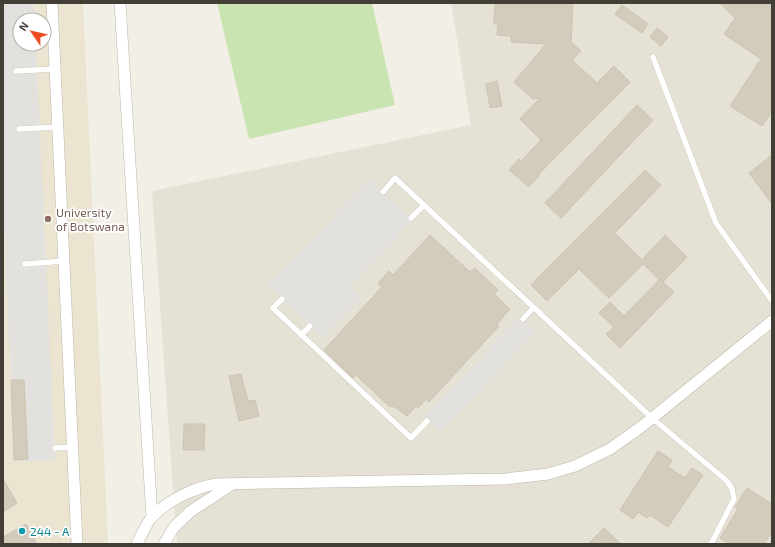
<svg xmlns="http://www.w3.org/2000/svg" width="775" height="547" viewBox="0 0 775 547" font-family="'Exo 2',sans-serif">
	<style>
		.residential { fill: #e5e1d4 }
		.education { fill: #eae4d1; fill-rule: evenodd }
		.green { fill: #cae4b1 }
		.parking { fill: #e3e1de }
		.building { fill: #d3cbbc; stroke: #cdc3b0 }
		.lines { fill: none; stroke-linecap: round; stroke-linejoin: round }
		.service-casing { stroke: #bdb7a9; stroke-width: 6 }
		.minor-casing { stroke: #bdb7a9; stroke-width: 12 }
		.service { stroke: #fff; stroke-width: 5.5 }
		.minor { stroke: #fff; stroke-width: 11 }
		.education-dot { fill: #8d6e63; stroke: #fff; stroke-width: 1.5 }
		.culture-dot { fill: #0f9aa8; stroke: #fff; stroke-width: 1.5 }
		.labels { text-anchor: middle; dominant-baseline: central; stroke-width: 3.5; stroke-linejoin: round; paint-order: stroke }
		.education-label { font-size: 12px; fill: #785e54; stroke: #fff; text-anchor: start }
		.culture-label { font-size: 12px; fill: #0d838f; stroke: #fff; text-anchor: start }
	</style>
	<rect width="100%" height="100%" fill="#f2efe6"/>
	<!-- residential -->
	<path class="residential" d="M 451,3 L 772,3 L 772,544 L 177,544 L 152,191 L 471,125 Z"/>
	<!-- education -->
	<path class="education" d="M 3,3 L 83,3 L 108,544 L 3,544 ZM 20,20 L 44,20 L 44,44 L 20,44 Z"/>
	<!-- green -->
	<path class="green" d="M 217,3 L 372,3 L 395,105 L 249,139 Z"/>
	<!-- parking -->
	<g class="parking">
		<path d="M 3,3 L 34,3 L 35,20 L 20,20 L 20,44 L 36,44 L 55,460 L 15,462 L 3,210 Z"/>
		<path d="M 369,179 L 413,220 L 351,286 L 361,297 L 323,338 L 268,286 Z"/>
		<path d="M 520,316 L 536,331 L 440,433 L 424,418 Z"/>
	</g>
	<!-- building -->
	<g class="building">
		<path d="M 495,3 L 573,3 L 571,42 L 581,51 L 572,60 L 597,83 L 614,66 L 630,82 L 538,175 L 539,176 L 529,187 L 509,170 L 519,159 L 521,161 L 541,140 L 520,119 L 540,98 L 533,99 L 514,82 L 546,44 L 511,42 L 511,36 L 497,35 L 498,24 L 494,24 Z"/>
		<path d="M 720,3 L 772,3 L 772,112 L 762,126 L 730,106 L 761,59 L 724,34 L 735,18 Z"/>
		<path d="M 622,5 L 648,24 L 642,33 L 615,14 Z"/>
		<path d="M 657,28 L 668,37 L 661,46 L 650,37 Z"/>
		<path d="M 497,81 L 502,106 L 490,108 L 486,84 Z"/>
		<path d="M 637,105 L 653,120 L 561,218 L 545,203 Z"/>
		<path d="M 772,155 L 772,204 L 749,173 Z"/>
		<path d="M 645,170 L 661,185 L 615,233 L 642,260 L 665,235 L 687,257 L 663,282 L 674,292 L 620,348 L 606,334 L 614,327 L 599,313 L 610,302 L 624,316 L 659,280 L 643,264 L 609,298 L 579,269 L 547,301 L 531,285 Z"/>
		<path d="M 430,235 L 470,272 L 475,268 L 498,290 L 494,294 L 510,309 L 497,324 L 499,326 L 429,402 L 426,399 L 418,408 L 416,406 L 407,416 L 393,406 L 390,407 L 356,375 L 353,378 L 324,350 L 382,287 L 378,283 L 389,271 L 393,275 Z"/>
		<path d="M 241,374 L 248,401 L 255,400 L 259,416 L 239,421 L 229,376 Z"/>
		<path d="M 11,380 L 24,380 L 28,459 L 14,460 Z"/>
		<path d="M 184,424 L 205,424 L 204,450 L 183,450 Z"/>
		<path d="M 658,451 L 672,460 L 668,467 L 685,478 L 692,468 L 703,475 L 668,527 L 650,515 L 647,518 L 638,512 L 633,519 L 620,510 Z"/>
		<path d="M 3,479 L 17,503 L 3,512 Z"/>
		<path d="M 747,488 L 772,504 L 772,532 L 764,544 L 729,544 L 720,538 L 738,509 L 735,507 Z"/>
		<path d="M 26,524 L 37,544 L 3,544 L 3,537 Z"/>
		<path d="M 604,528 L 621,544 L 588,544 Z"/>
	</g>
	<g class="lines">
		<!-- service casing -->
		<g class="service-casing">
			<g id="service">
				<path d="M 653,57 L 716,223 L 772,301"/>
				<path d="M 16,71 L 55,69"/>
				<path d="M 19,129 L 58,127"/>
				<path d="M 383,192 L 395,178 L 652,418 L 727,481 L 732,489 L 734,499 L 711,544"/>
				<path d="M 411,218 L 424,205"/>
				<path d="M 25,264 L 64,261"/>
				<path d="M 282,299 L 273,308 L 411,438 L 427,421"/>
				<path d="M 523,319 L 533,308"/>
				<path d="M 301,335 L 310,326"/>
				<path d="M 55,448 L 72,447"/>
			</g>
		</g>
		<!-- minor casing -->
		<g class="minor-casing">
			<g id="minor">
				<path d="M 52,3 L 77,544"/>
				<path d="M 120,3 L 152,517"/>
				<path d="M 137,544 C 141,536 146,524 152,517 C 166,501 196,487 216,484 L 505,479 L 548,474 L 575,466 L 610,449 L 641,427 L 772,321"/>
				<path d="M 164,544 L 174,527 L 191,511 L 231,485"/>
			</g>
		</g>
		<!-- service -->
		<use href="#service" class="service"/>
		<!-- minor -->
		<use href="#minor" class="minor"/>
	</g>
	<!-- markers -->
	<circle class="education-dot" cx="48" cy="219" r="4"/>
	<circle class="culture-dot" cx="22" cy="531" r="4"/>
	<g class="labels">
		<!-- education labels -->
		<g class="education-label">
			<text x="56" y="212">University<tspan x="56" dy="14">of Botswana</tspan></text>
		</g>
		<!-- culture labels -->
		<g class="culture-label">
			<text x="30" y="531">244 - A</text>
		</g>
	</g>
	<!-- border -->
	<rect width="775" height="547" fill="none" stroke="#443f36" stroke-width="8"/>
	<!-- north arrow -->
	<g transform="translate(32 32) rotate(304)"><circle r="19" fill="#ffffff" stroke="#b4b2af"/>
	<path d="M0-3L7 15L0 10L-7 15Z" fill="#ec4d23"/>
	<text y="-6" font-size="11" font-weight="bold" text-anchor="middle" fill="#443f36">N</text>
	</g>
</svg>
